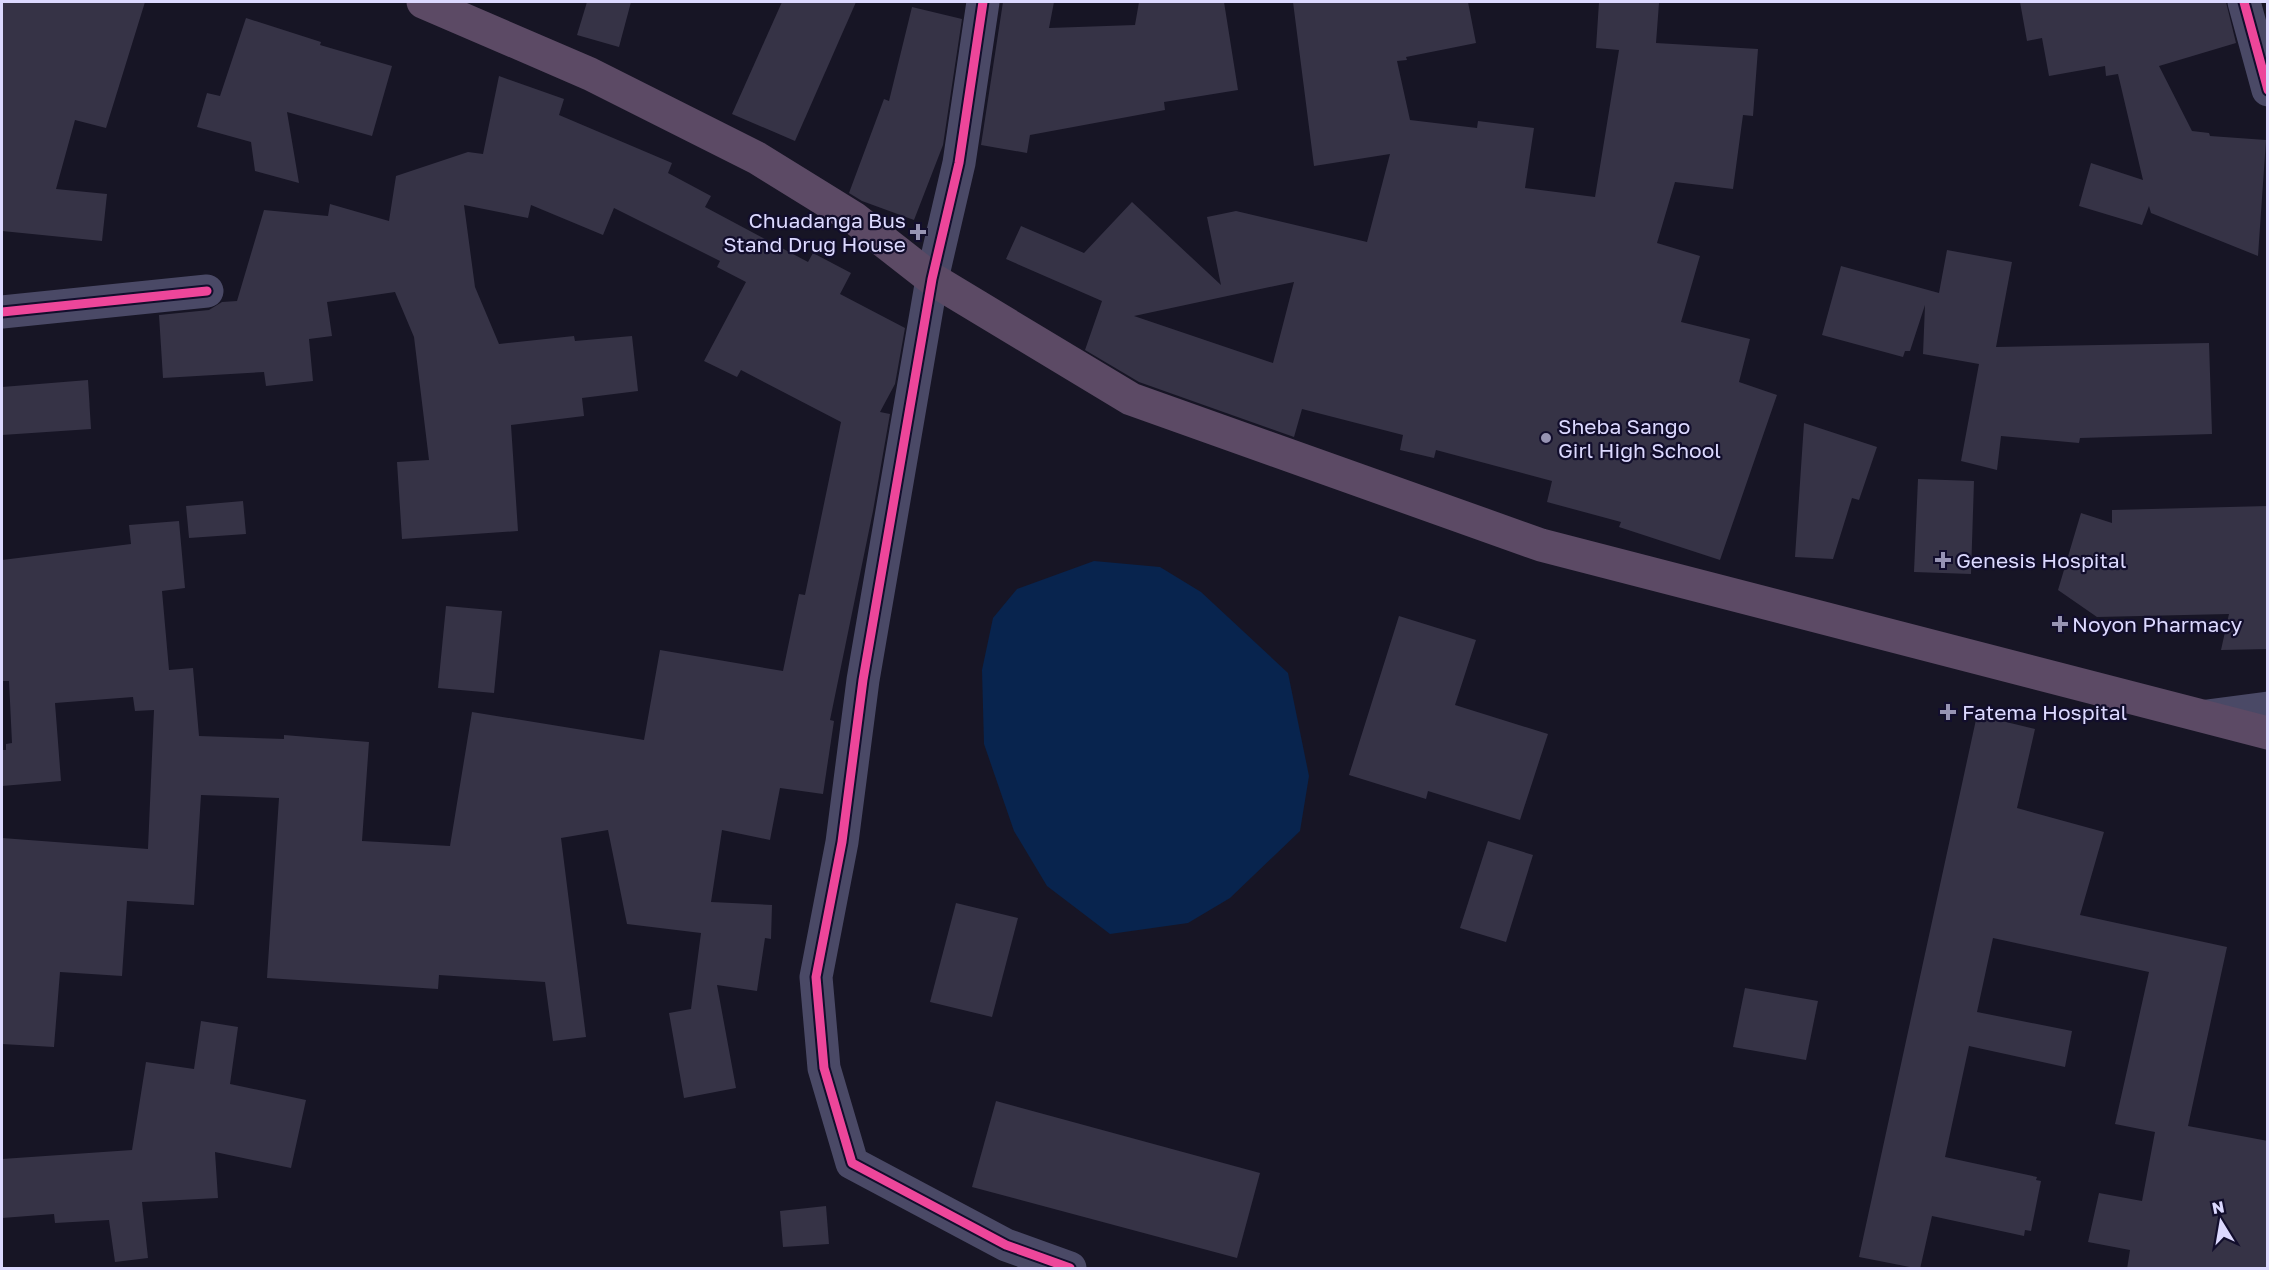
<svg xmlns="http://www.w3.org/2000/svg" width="2269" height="1270" viewBox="0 0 2269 1270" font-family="'Golos Text',sans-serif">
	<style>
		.water { fill: #08244e }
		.building { fill: #363346; fill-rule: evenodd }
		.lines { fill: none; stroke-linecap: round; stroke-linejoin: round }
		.minor { stroke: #4a4966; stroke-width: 33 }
		.highway { stroke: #5c4a65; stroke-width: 33 }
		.cycleway-casing { stroke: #120e2c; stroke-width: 13 }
		.cycleway { stroke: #ed469a; stroke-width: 9 }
		.poi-dot { fill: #9794b3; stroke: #120e2c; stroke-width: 2 }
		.labels { text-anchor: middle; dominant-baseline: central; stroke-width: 4.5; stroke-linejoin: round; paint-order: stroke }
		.poi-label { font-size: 21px; fill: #dcd9ff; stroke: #120e2c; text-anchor: start }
	</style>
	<rect width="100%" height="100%" fill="#171525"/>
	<!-- water -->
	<path class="water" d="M 1094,561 L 1160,567 L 1201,592 L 1288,673 L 1309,776 L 1300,831 L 1230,898 L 1188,923 L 1110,934 L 1047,886 L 1014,831 L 984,744 L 982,670 L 993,618 L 1017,589 Z"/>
	<!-- building -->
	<g class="building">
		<path d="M 2,2 L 145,2 L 106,128 L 75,120 L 56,189 L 107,194 L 102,241 L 2,231 Z"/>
		<path d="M 587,2 L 631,2 L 619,47 L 577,35 Z"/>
		<path d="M 782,2 L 856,2 L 795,141 L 732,114 Z"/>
		<path d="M 1003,2 L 1054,2 L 1049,28 L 1135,25 L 1139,2 L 1224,2 L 1238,90 L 1164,102 L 1165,110 L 1030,135 L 1027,153 L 981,145 Z"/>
		<path d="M 1293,2 L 1468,2 L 1476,43 L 1406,57 L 1407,60 L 1397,61 L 1410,120 L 1477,128 L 1478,121 L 1534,128 L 1525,188 L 1595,197 L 1619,50 L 1596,48 L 1599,2 L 1659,3 L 1656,43 L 1758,49 L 1753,116 L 1743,115 L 1733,189 L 1675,182 L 1657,243 L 1700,256 L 1681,322 L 1750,339 L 1739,382 L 1777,395 L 1720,560 L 1619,527 L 1621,522 L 1547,502 L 1552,481 L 1436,450 L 1434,458 L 1400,450 L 1403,435 L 1302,409 L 1294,437 L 1139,382 L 1085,350 L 1102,301 L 1006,259 L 1021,226 L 1084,253 L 1132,202 L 1221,285 L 1207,217 L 1236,211 L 1367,242 L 1390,154 L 1314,166 ZM 1294,282 L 1273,363 L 1134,316 L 1232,295 Z"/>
		<path d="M 2020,2 L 2226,2 L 2236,43 L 2159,66 L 2192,131 L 2209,133 L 2210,136 L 2266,140 L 2258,256 L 2151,213 L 2149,206 L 2142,225 L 2079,206 L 2091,163 L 2143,180 L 2118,74 L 2106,76 L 2105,66 L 2049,76 L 2042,38 L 2027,41 Z"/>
		<path d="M 912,7 L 962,19 L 943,145 L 914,220 L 862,201 L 849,193 L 884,99 L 889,101 Z"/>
		<path d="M 246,18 L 321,42 L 320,45 L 392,66 L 372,136 L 287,112 L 299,183 L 255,171 L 251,142 L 197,127 L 207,93 L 220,96 Z"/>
		<path d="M 499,76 L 564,99 L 559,115 L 672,163 L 668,173 L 711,196 L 705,207 L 808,262 L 813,253 L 851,273 L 840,294 L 905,328 L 895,384 L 880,412 L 890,414 L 873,511 L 830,720 L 834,721 L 823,794 L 780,788 L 770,840 L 722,830 L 711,902 L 772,905 L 771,939 L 765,938 L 757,991 L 717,985 L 736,1088 L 684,1098 L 669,1013 L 691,1009 L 701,933 L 627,924 L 608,830 L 561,838 L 586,1037 L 553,1041 L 545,982 L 439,975 L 438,989 L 267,978 L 279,798 L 201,795 L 194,905 L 127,901 L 122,976 L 60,972 L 54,1047 L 2,1044 L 2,838 L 148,849 L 154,710 L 135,711 L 133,697 L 55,703 L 61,781 L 2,786 L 2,750 L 6,750 L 6,744 L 12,743 L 9,681 L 2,681 L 2,560 L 131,544 L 129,525 L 179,521 L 185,588 L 162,591 L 169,670 L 193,668 L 199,736 L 284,739 L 284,735 L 369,742 L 362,841 L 450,846 L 472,712 L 644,740 L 660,650 L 783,671 L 799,594 L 805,595 L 841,422 L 741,370 L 737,377 L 704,361 L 746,282 L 717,267 L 720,261 L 614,208 L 603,235 L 531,205 L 528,218 L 464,205 L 475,287 L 499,344 L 574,336 L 575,341 L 632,336 L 638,391 L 582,398 L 584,416 L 511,425 L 518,531 L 402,539 L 397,462 L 429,460 L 414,337 L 395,292 L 327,302 L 332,336 L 309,339 L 313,381 L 266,386 L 264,372 L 163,378 L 159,315 L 209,310 L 222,302 L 237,301 L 264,210 L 328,216 L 330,204 L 389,221 L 396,176 L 468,152 L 483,154 Z"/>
		<path d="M 1947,250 L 2012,262 L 1996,347 L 2209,343 L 2212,434 L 2080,438 L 2079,443 L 2001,436 L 1997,470 L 1961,461 L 1979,364 L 1923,354 L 1925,305 L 1910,351 L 1905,351 L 1903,357 L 1822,335 L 1841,266 L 1939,293 Z"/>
		<path d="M 88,380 L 91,429 L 2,435 L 2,387 Z"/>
		<path d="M 1804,423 L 1877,447 L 1859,500 L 1852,498 L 1833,559 L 1795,557 Z"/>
		<path d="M 1918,479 L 1974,481 L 1971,574 L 1914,572 Z"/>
		<path d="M 243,501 L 246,534 L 189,538 L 186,506 Z"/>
		<path d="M 2268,506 L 2268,649 L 2221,650 L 2229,614 L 2097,617 L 2058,590 L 2081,513 L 2112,523 L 2112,510 Z"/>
		<path d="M 446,606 L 502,611 L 494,693 L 438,688 Z"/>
		<path d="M 1399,616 L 1476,640 L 1455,705 L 1548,734 L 1520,820 L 1428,791 L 1426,799 L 1349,775 Z"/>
		<path d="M 1977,715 L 2035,729 L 2017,808 L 2104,832 L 2080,915 L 2227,947 L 2188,1126 L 2268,1141 L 2268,1269 L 2127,1269 L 2130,1250 L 2088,1242 L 2099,1193 L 2142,1201 L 2155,1132 L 2115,1124 L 2149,972 L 1993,938 L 1977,1012 L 2072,1031 L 2065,1067 L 1969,1046 L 1945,1157 L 2037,1177 L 2036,1180 L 2041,1181 L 2031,1231 L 2025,1230 L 2024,1236 L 1932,1216 L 1920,1269 L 1859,1257 Z"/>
		<path d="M 1488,841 L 1533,855 L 1506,942 L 1460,928 Z"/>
		<path d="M 956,903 L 1018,918 L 992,1017 L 930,1002 Z"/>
		<path d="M 1745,988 L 1818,1001 L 1806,1060 L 1733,1047 Z"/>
		<path d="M 201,1021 L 238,1027 L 230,1084 L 306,1100 L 291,1168 L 215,1152 L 218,1198 L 142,1202 L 148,1258 L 115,1262 L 109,1220 L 55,1223 L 54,1214 L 2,1218 L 2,1159 L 132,1150 L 146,1062 L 194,1069 Z"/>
		<path d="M 996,1101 L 1260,1173 L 1237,1258 L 972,1187 Z"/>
		<path d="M 826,1206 L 829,1244 L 783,1247 L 780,1211 Z"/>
	</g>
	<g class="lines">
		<!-- minor -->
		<g class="minor">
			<path d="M 983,2 L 959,163 L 932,279 L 863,680 L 842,842 L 816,977 L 824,1068 L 852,1163 L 1006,1245 L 1070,1268"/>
			<path d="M 2244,2 L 2268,90"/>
			<path d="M 2,312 L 207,291"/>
			<path d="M 2207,716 L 2268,708"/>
		</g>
		<!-- highway -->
		<path class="highway" d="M 423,2 L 590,74 L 757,158 L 854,218 L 932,279 L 1131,399 L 1541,545 L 2268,733"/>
		<!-- cycleway casing -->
		<g class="cycleway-casing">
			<g id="cycleway">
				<path d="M 983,2 L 959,163 L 932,279 L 863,680 L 842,842 L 816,977 L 824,1068 L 852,1163 L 1006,1245 L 1070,1268"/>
				<path d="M 2244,2 L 2268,90"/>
				<path d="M 2,312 L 207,291"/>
			</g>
		</g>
		<!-- cycleway -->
		<use href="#cycleway" class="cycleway"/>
	</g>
	<!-- markers -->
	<g class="poi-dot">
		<path d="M915 223h6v6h6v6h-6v6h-6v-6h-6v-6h6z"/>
		<circle cx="1546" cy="438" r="6"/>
		<path d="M1940 551h6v6h6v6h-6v6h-6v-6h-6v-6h6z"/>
		<path d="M2057 615h6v6h6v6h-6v6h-6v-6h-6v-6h6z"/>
		<path d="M1945 703h6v6h6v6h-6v6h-6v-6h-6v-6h6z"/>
	</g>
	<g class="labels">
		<!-- poi labels -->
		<g class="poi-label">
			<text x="906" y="220" text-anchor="end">Chuadanga Bus<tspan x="906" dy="24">Stand Drug House</tspan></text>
			<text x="1558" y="426">Sheba Sango<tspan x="1558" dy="24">Girl High School</tspan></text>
			<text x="1956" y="560">Genesis Hospital</text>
			<text x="2072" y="624">Noyon Pharmacy</text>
			<text x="1962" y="712">Fatema Hospital</text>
		</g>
	</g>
	<!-- border -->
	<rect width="2269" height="1270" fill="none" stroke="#dcd9ff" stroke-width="6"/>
	<!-- north arrow -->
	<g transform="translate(2221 1222) rotate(349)" stroke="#120e2c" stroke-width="4.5" paint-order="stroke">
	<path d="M0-4.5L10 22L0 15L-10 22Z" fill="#dcd9ff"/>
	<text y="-9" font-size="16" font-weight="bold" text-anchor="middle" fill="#dcd9ff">N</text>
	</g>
</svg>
